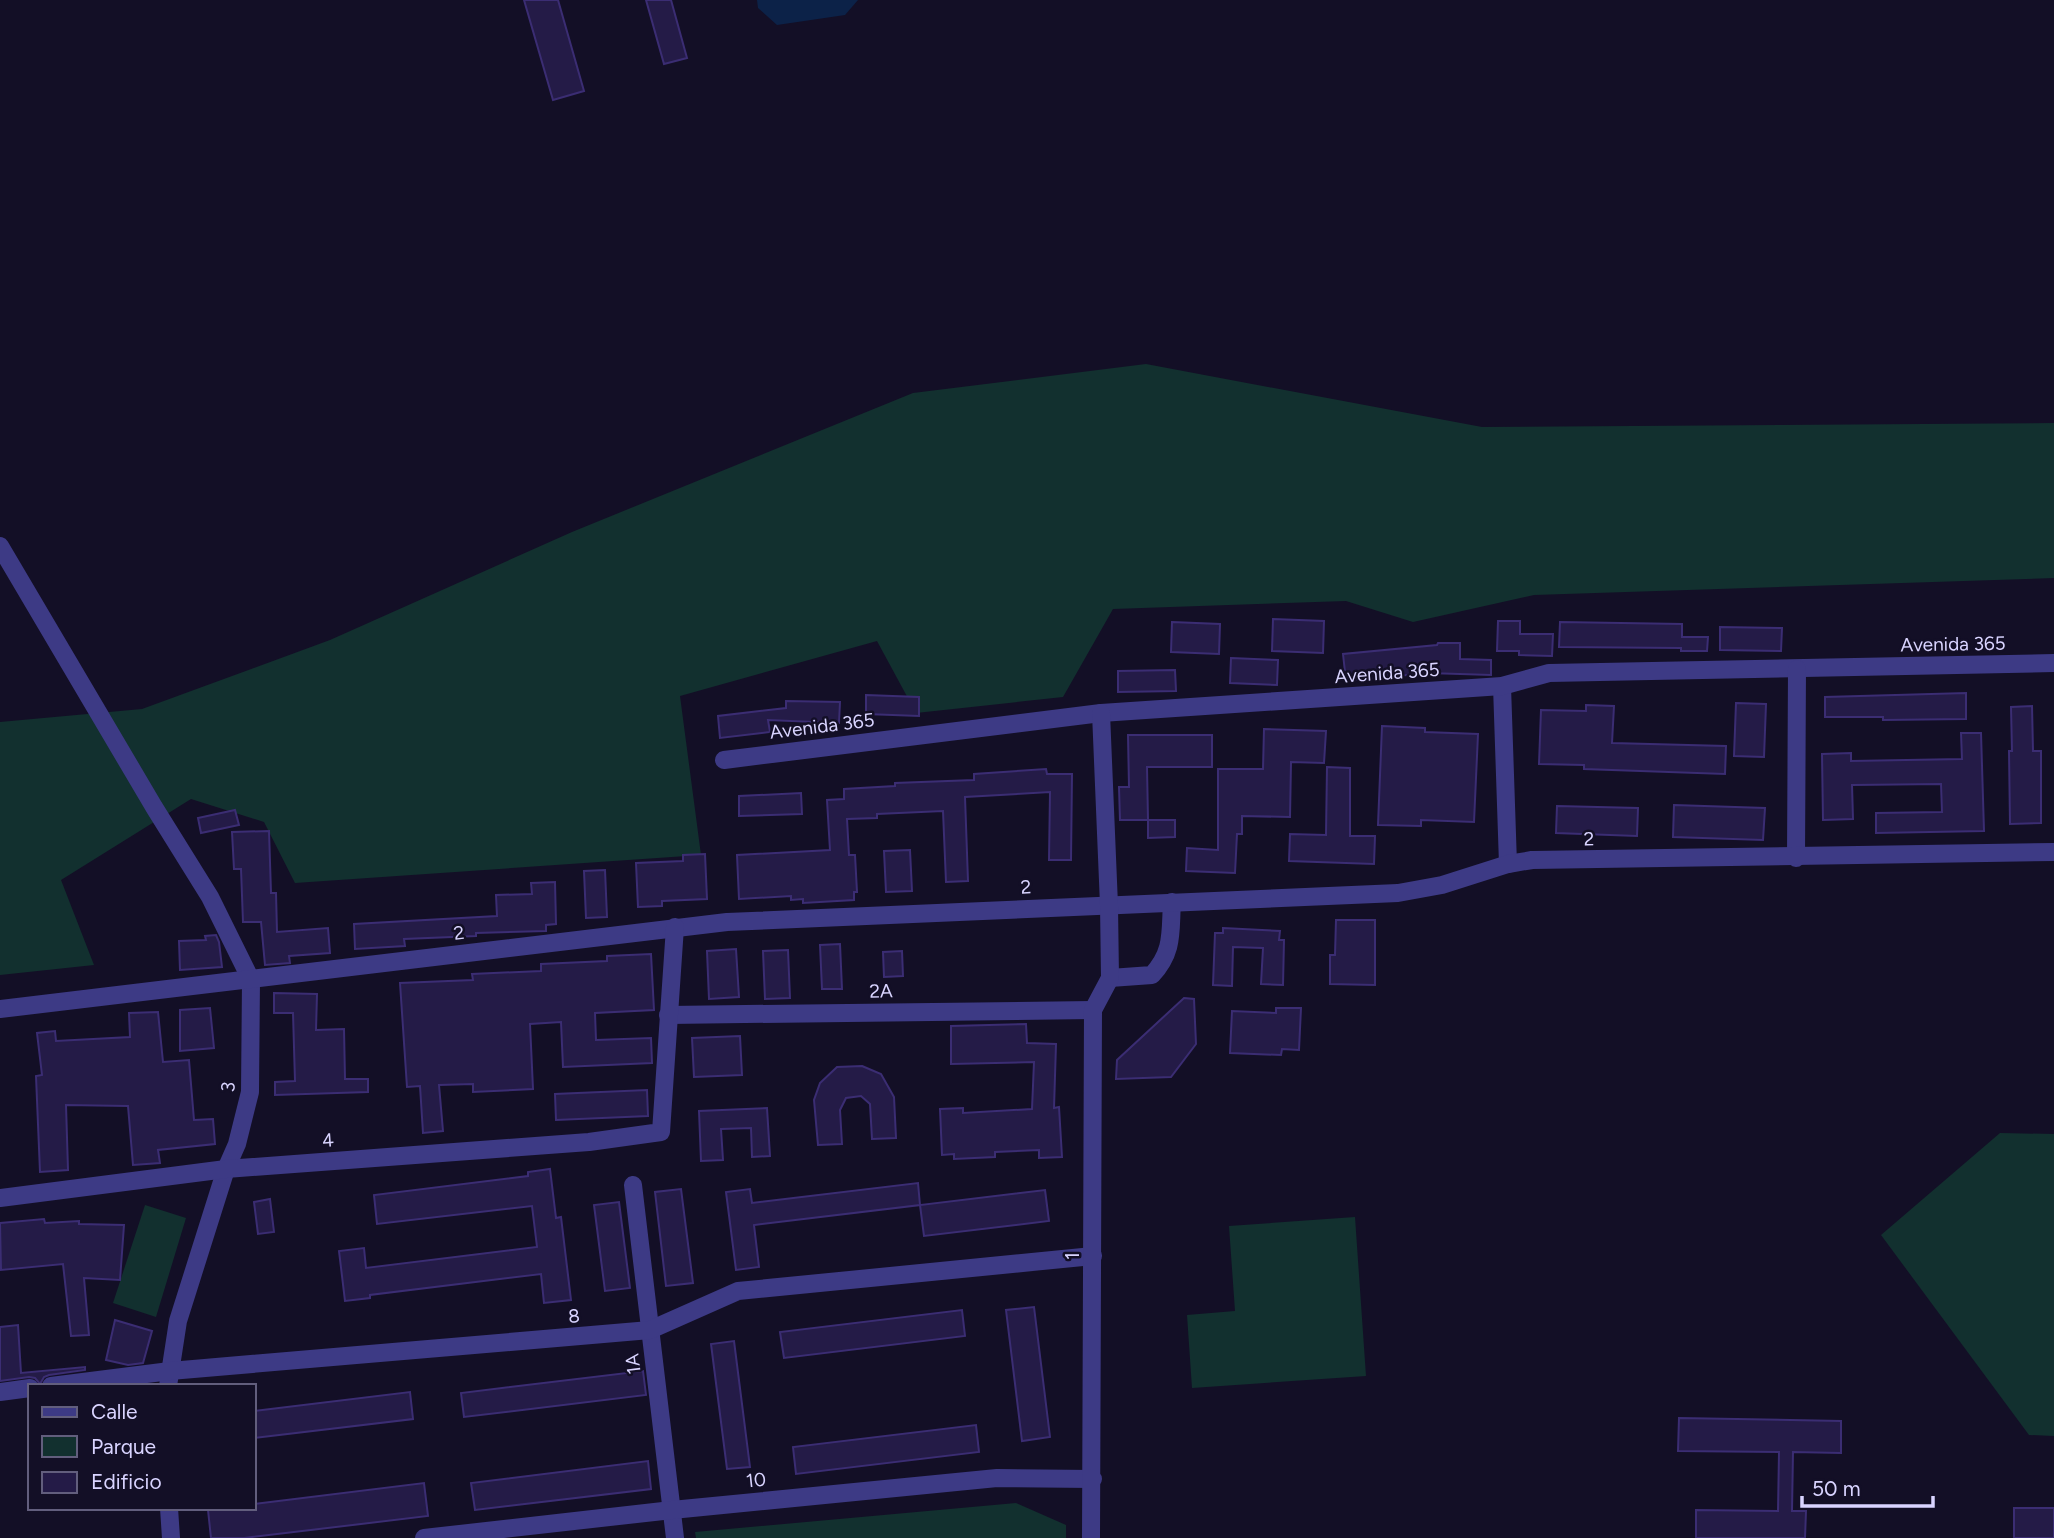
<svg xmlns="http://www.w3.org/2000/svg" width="2054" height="1538" viewBox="0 0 2054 1538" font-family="Figtree,sans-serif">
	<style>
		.green { fill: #12302f }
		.water { fill: #0c2248 }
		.building { fill: #241b47; stroke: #3b2d73; stroke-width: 2 }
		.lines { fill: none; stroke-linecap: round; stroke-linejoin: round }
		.minor { stroke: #3d3a85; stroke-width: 18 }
		.labels { text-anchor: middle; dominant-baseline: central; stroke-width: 5; stroke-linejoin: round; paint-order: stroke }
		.street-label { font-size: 19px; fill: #d9d4ff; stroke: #130f26 }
	</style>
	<rect width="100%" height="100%" fill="#130f26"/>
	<!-- green -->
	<g class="green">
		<path d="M 1146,364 L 1482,427 L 2054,423 L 2054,578 L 1534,595 L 1413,622 L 1346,601 L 1113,609 L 1063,697 L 916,713 L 877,641 L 680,696 L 701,855 L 295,883 L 264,822 L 191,799 L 61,880 L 94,965 L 0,975 L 0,722 L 142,709 L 330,640 L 572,532 L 913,393 Z"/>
		<path d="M 2000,1133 L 2054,1134 L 2054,1436 L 2029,1435 L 1881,1235 Z"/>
		<path d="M 145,1205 L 186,1218 L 156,1317 L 113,1303 Z"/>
		<path d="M 1355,1217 L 1366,1376 L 1192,1388 L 1187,1315 L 1235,1311 L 1229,1226 Z"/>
		<path d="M 1016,1503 L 1066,1525 L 1066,1538 L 696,1538 L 695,1532 Z"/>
	</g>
	<!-- water -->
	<path class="water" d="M 757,0 L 858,0 L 845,15 L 777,25 L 758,8 Z"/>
	<!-- building -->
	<g class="building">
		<path d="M 524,0 L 558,0 L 584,91 L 553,100 Z"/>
		<path d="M 646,0 L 671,0 L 687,58 L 664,64 Z"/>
		<path d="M 1273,619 L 1324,621 L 1323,653 L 1272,651 Z"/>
		<path d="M 1498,621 L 1520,621 L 1520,634 L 1553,634 L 1552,656 L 1519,655 L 1519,651 L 1497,651 Z"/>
		<path d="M 1172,622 L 1220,624 L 1219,654 L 1171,652 Z"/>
		<path d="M 1560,622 L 1682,624 L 1682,637 L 1708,637 L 1707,651 L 1681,651 L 1681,648 L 1559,647 Z"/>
		<path d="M 1720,627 L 1782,628 L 1781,651 L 1720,650 Z"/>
		<path d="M 1438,643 L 1460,643 L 1460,659 L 1491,660 L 1491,675 L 1428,673 L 1346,681 L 1343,654 L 1437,645 Z"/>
		<path d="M 1231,658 L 1278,660 L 1277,685 L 1230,683 Z"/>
		<path d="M 1175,670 L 1176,691 L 1118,692 L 1118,671 Z"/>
		<path d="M 1966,693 L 1966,719 L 1883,720 L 1883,717 L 1825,717 L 1825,697 Z"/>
		<path d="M 866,695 L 919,697 L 919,716 L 866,714 Z"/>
		<path d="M 786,701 L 840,702 L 839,723 L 768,720 L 770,732 L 720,738 L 718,716 L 786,708 Z"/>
		<path d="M 1736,703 L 1766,704 L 1764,757 L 1734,756 Z"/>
		<path d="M 1586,705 L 1614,706 L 1612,743 L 1726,746 L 1725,774 L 1584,769 L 1584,765 L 1539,764 L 1541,710 L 1586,711 Z"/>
		<path d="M 2032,706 L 2033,751 L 2041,751 L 2041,823 L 2010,824 L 2009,751 L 2012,751 L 2011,707 Z"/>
		<path d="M 1382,726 L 1425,728 L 1425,732 L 1478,734 L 1474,822 L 1421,820 L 1421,826 L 1378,825 Z"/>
		<path d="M 1264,729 L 1326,731 L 1324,763 L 1291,762 L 1290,817 L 1242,816 L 1242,834 L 1237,834 L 1235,873 L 1186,871 L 1187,848 L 1218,850 L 1218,769 L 1263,769 Z"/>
		<path d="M 1961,733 L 1981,733 L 1984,831 L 1876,833 L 1876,813 L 1942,812 L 1941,784 L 1852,785 L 1853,819 L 1823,820 L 1822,754 L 1851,753 L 1851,761 L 1962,759 Z"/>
		<path d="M 1128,735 L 1212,735 L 1212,767 L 1147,767 L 1148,820 L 1120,820 L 1119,787 L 1129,787 Z"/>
		<path d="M 1327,767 L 1350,768 L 1350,836 L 1375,836 L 1374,864 L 1289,861 L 1290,834 L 1326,835 Z"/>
		<path d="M 1046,769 L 1047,774 L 1072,774 L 1071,860 L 1049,860 L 1050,792 L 965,797 L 968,881 L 946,882 L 943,811 L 877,814 L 877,818 L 847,819 L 849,855 L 855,855 L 857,892 L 854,892 L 854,900 L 803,903 L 803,899 L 791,900 L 791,896 L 739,899 L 737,855 L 830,850 L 827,800 L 844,799 L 844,789 L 895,786 L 895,783 L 974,780 L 974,774 Z"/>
		<path d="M 801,793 L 802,814 L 739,816 L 739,796 Z"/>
		<path d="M 1674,805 L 1765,808 L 1763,840 L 1673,837 Z"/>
		<path d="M 1557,806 L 1638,808 L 1637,836 L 1556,833 Z"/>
		<path d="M 235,810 L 239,825 L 201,833 L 198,818 Z"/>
		<path d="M 1148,820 L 1175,820 L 1175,837 L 1148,838 Z"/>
		<path d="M 269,831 L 271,893 L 276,893 L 277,932 L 328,928 L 330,953 L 289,956 L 290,963 L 265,965 L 261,922 L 243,922 L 241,869 L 234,869 L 232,832 Z"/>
		<path d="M 910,850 L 912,891 L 886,892 L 884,851 Z"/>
		<path d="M 705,854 L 707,899 L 662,901 L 662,906 L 638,907 L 636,863 L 683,861 L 683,855 Z"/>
		<path d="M 605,870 L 607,917 L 586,918 L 584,871 Z"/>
		<path d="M 555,882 L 556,924 L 546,925 L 546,931 L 476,933 L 476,936 L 404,939 L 405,946 L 355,949 L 354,924 L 497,916 L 496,895 L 532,894 L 531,883 Z"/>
		<path d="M 1336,920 L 1375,920 L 1375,985 L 1330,984 L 1330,955 L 1335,955 Z"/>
		<path d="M 1223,928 L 1280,931 L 1279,940 L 1284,940 L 1283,985 L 1261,984 L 1263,948 L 1233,947 L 1232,986 L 1213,985 L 1215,933 L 1223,933 Z"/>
		<path d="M 216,935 L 219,942 L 222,967 L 180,970 L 179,941 L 206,940 L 205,936 Z"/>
		<path d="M 840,944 L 842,989 L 822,989 L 820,945 Z"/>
		<path d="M 736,949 L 739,997 L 709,999 L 707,951 Z"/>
		<path d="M 788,950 L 790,998 L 765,999 L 763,951 Z"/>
		<path d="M 902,951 L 903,976 L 884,977 L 883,952 Z"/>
		<path d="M 651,954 L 654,1010 L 595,1013 L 596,1040 L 651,1038 L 652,1063 L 563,1067 L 561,1022 L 530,1024 L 533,1089 L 473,1092 L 473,1084 L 439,1085 L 443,1131 L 423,1133 L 420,1086 L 407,1087 L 400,983 L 473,980 L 472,974 L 541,971 L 541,964 L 607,961 L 607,956 Z"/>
		<path d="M 274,993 L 317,994 L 316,1030 L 344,1029 L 345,1079 L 368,1079 L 368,1092 L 275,1095 L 275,1082 L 295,1081 L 293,1013 L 274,1013 Z"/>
		<path d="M 1184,998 L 1194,999 L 1196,1044 L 1171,1077 L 1116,1079 L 1117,1060 Z"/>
		<path d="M 210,1008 L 214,1048 L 180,1051 L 180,1010 Z"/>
		<path d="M 1276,1008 L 1301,1008 L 1299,1050 L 1282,1049 L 1281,1055 L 1230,1053 L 1232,1011 L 1276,1013 Z"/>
		<path d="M 158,1012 L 163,1062 L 189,1060 L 194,1120 L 213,1119 L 215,1144 L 158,1150 L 160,1163 L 133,1165 L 128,1106 L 66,1105 L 68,1170 L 40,1172 L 36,1076 L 42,1075 L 37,1033 L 55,1031 L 56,1041 L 130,1037 L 129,1013 Z"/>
		<path d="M 1026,1024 L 1027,1043 L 1056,1044 L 1054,1108 L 1059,1107 L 1062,1157 L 1039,1158 L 1039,1150 L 995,1152 L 995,1157 L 954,1159 L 954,1154 L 942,1155 L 940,1109 L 963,1108 L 963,1113 L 1032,1109 L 1034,1062 L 951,1064 L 951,1026 Z"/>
		<path d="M 740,1036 L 742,1075 L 694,1077 L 692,1038 Z"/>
		<path d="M 862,1066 L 881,1074 L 894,1097 L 896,1138 L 872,1139 L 870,1104 L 861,1096 L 846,1098 L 840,1110 L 842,1144 L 818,1145 L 814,1100 L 820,1083 L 837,1067 Z"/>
		<path d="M 647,1090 L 648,1116 L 556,1120 L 555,1094 Z"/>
		<path d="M 767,1108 L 770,1156 L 752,1157 L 751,1128 L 721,1129 L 723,1160 L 701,1161 L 699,1111 Z"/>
		<path d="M 550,1169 L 556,1218 L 561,1217 L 571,1300 L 544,1303 L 541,1274 L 370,1295 L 370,1298 L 345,1301 L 339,1251 L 364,1248 L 366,1268 L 537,1247 L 532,1206 L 377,1224 L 374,1195 L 528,1176 L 528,1172 Z"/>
		<path d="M 918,1183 L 920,1205 L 754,1225 L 759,1267 L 736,1270 L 726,1192 L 750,1189 L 752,1203 Z"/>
		<path d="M 681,1189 L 693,1283 L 666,1286 L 655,1192 Z"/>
		<path d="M 1045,1190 L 1049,1221 L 924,1236 L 920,1205 Z"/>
		<path d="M 270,1199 L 274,1232 L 258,1234 L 254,1202 Z"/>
		<path d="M 619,1202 L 630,1288 L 605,1291 L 594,1205 Z"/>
		<path d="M 44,1219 L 45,1223 L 79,1221 L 79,1224 L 124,1225 L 120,1280 L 84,1278 L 89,1335 L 71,1336 L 63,1264 L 1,1270 L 0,1223 Z"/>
		<path d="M 1034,1307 L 1050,1437 L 1022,1441 L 1006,1310 Z"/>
		<path d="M 962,1310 L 965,1336 L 784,1358 L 780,1332 Z"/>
		<path d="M 115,1320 L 152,1331 L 143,1363 L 128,1365 L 106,1360 Z"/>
		<path d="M 18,1325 L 21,1373 L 85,1367 L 85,1370 L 49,1375 L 44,1377 L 40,1384 L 35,1378 L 29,1377 L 0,1381 L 0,1327 Z"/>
		<path d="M 734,1341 L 750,1467 L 727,1469 L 711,1344 Z"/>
		<path d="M 643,1371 L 646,1395 L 464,1417 L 461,1393 Z"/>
		<path d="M 410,1392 L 413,1419 L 254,1438 L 254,1411 Z"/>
		<path d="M 1679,1418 L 1841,1421 L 1841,1453 L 1793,1452 L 1792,1511 L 1806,1511 L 1805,1538 L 1696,1538 L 1696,1510 L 1778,1511 L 1779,1452 L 1678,1451 Z"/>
		<path d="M 976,1425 L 979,1452 L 796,1474 L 793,1447 Z"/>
		<path d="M 648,1461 L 651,1489 L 475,1510 L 471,1483 Z"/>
		<path d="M 424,1483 L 428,1516 L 244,1538 L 211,1538 L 208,1510 L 254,1508 L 254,1504 Z"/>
		<rect x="2014" y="1508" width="40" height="30"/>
	</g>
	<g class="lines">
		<!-- minor -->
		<g class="minor">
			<path d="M 0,546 L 154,807 L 210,897 L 251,980 L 250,1092 L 237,1144 L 226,1169 L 178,1321 L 168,1386"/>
			<path d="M 1502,686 L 1508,864"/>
			<path d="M 724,760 L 1101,713 L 1502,686 L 1549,673 L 2054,663"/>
			<path d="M 1796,858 L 1797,669"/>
			<path d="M 1110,978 L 1152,975 C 1174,951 1170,932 1172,902"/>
			<path d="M 0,1009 L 727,922 L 1398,893 L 1442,885 L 1508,864 L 1532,860 L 2054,852"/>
			<path d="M 668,1015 L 1093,1010"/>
			<path d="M 633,1185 L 675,1538"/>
			<path d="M 0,1198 L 226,1169 L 589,1142 L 661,1132 L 675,927"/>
			<path d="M 51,1386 L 170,1371 L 650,1330 L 738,1291 L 1093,1256"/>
			<path d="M 0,1392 L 30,1388"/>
			<path d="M 169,1508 L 171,1538"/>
			<path d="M 424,1538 L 672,1510 L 997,1478 L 1093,1479"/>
			<path d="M 1091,1538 L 1093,1010 L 1110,978 L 1109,905 L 1101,713"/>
		</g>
	</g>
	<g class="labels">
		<!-- street labels -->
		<g class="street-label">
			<text transform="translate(1953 644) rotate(-1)">Avenida 365</text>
			<text transform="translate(1387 673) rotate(-4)">Avenida 365</text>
			<text transform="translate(822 726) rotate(-7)">Avenida 365</text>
			<text transform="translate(1589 839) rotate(-1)">2</text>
			<text transform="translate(1026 887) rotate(-3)">2</text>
			<text transform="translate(459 933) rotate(-7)">2</text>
			<text transform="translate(881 991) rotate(-1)">2A</text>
			<text transform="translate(228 1087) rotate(-84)">3</text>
			<text transform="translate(328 1140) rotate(-4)">4</text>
			<text transform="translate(1072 1256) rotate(-90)">1</text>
			<text transform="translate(574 1316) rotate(-5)">8</text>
			<text transform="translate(633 1364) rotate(-97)">1A</text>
			<text transform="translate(756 1480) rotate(-6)">10</text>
		</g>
	</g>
	<!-- legend -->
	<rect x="28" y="1384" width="228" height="126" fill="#130f26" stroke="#625e7d" stroke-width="2"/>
	<rect x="42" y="1407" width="35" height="10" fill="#3d3a85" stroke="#625e7d" stroke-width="2"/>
	<text x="91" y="1419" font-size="21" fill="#d9d4ff">Calle</text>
	<rect x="42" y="1436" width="35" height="21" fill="#12302f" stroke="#625e7d" stroke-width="2"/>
	<text x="91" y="1454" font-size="21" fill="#d9d4ff">Parque</text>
	<rect x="42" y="1472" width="35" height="21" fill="#241b47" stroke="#625e7d" stroke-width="2"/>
	<text x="91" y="1489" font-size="21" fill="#d9d4ff">Edificio</text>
	<!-- scale -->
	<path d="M1802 1496v10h131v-10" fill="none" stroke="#d9d4ff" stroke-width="3.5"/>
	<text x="1812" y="1496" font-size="21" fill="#d9d4ff" stroke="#130f26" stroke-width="5" paint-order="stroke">50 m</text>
</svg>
